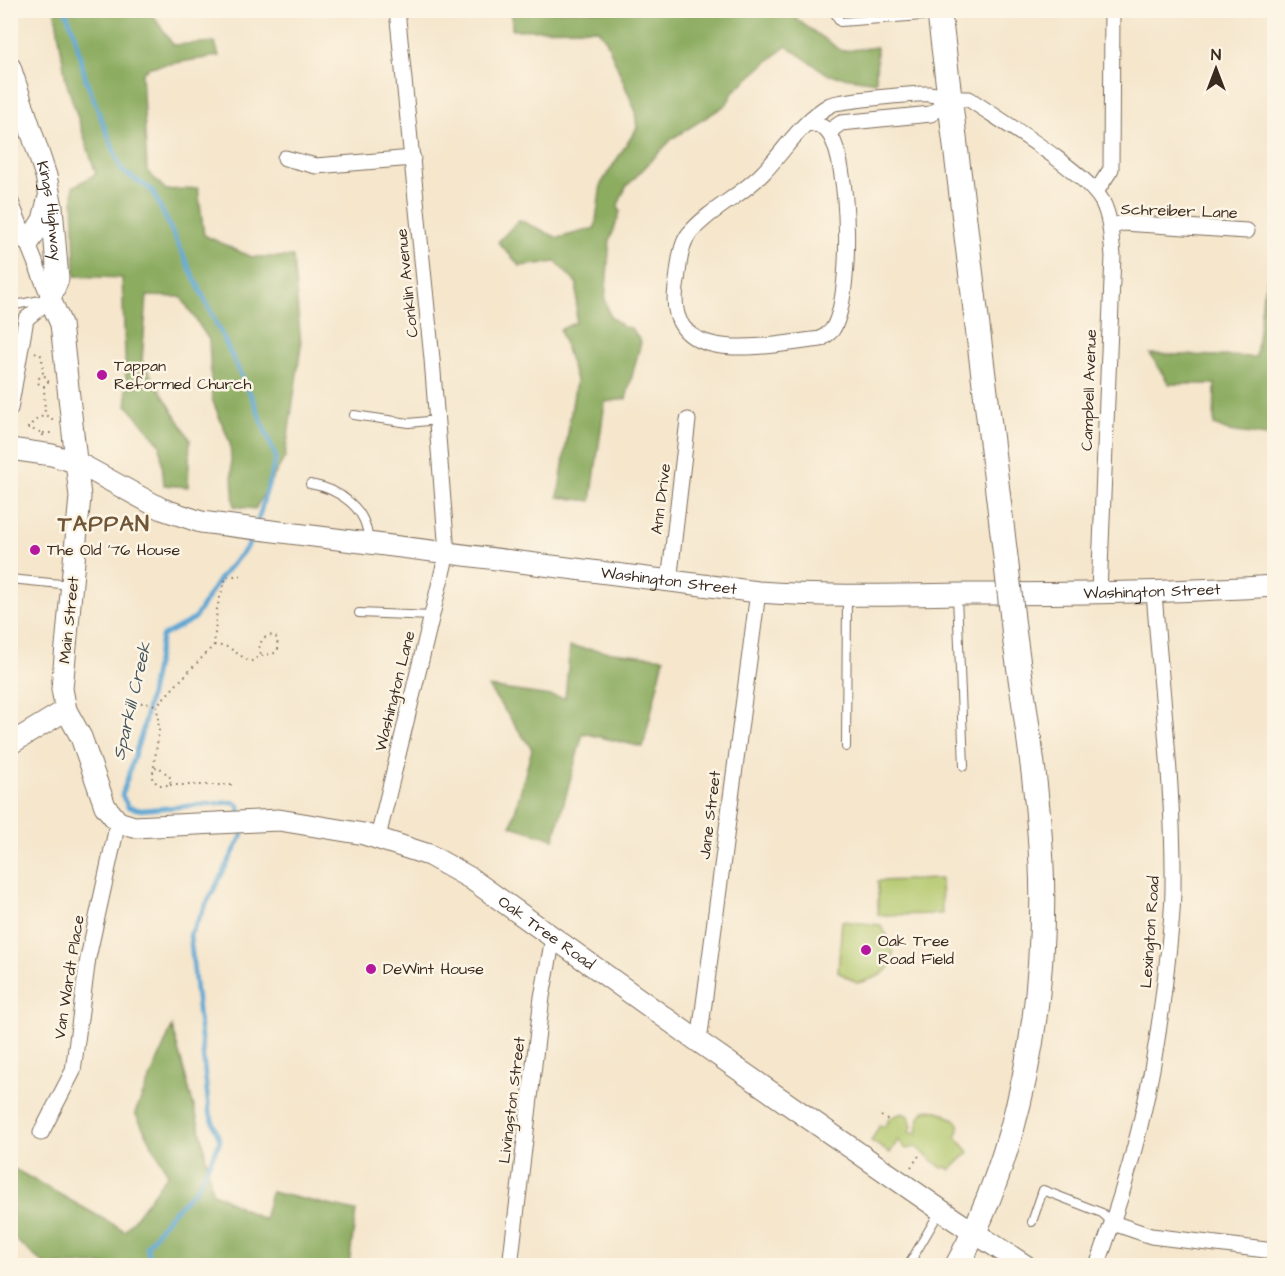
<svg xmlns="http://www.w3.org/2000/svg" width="1285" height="1276" viewBox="0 0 1285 1276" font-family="'Architects Daughter',sans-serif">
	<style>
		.green { fill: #b1c76c; stroke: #767845; stroke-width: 1.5 }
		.forest { fill: #8cac60; stroke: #646b3f; stroke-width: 1.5 }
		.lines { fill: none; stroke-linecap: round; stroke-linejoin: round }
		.stream { stroke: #5ba6d3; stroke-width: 4.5 }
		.lane-casing { stroke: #7c6c5b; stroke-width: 10 }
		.street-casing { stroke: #7c6c5b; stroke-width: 17 }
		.secondary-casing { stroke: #7c6c5b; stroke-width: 23 }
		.primary-casing { stroke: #7c6c5b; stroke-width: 26 }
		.path { stroke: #7c6c5b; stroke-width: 2; stroke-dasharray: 1.5 4.5; stroke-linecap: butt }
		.lane { stroke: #fff; stroke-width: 8 }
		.street { stroke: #fff; stroke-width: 15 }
		.secondary { stroke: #fff; stroke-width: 21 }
		.primary { stroke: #fff; stroke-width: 24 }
		.primary-bridge-casing { stroke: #7c6c5b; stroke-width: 26; stroke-linecap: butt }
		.primary-bridge { stroke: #fff; stroke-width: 24 }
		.poi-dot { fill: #b5179e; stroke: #fcf5e5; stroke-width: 2 }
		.labels { text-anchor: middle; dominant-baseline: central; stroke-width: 5; stroke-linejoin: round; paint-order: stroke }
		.street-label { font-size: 16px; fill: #3b2a1e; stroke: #fcf5e5 }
		.poi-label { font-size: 16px; fill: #3b2a1e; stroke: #fcf5e5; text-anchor: start }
		.water-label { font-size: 18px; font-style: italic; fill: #46555d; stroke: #fcf5e5 }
		.district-label { font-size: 22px; font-weight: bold; letter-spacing: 1.5px; fill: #715537; stroke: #fcf5e5 }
	</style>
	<rect width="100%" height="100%" fill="#fcf5e5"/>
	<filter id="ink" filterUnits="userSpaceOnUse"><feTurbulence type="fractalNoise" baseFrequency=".0167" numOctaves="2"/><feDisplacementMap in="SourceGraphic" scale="12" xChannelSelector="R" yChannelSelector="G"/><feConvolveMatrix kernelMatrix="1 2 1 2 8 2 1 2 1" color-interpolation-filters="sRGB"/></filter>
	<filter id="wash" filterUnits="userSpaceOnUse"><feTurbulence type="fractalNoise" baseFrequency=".008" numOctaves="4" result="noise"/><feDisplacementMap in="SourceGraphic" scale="24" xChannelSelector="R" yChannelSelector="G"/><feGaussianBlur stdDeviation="1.35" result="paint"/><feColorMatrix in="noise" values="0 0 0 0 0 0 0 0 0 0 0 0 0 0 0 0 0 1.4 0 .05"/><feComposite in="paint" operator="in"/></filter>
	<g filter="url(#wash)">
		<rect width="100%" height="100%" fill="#f5e6cc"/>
		<!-- green -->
		<g class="green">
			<path d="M 941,879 L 942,914 L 878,915 L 878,881 Z"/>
			<path d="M 842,921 L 880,925 C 904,956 895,975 857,983 L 838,972 Z"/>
			<path d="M 926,1110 L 939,1111 L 957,1121 L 959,1130 L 956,1137 L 969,1152 L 950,1170 L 947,1167 L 942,1168 L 916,1147 L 906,1149 L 898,1140 L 890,1153 L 871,1141 L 880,1125 L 884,1127 L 890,1118 L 902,1113 L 909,1116 L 912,1127 L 909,1132 L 917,1134 L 919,1117 Z"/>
		</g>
		<!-- forest -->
		<g class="forest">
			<path d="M 55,11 L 150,11 L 173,45 L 215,42 L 219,56 L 150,67 L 142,73 L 147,171 L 166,190 L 198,188 L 204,235 L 251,257 L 293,257 L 301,346 L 285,457 L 255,509 L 234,506 L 230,443 L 212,399 L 209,340 L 181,297 L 147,296 L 142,361 L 190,439 L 188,487 L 164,485 L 160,444 L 127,405 L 122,278 L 75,276 L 73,187 L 96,174 L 66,81 Z"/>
			<path d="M 512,11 L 799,11 L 796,19 L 842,51 L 877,47 L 876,82 L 829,75 L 786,46 L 734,91 L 726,105 L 673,138 L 626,187 L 618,205 L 620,212 L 610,240 L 605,300 L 610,316 L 623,327 L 631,328 L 641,342 L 626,399 L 605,402 L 591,501 L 558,497 L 576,380 L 560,330 L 576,322 L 577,284 L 556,262 L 520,266 L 498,242 L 519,220 L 558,238 L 595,228 L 601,184 L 637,128 L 635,110 L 606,40 L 597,29 L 512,30 Z"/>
			<path d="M 1274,258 L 1274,437 L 1228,431 L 1214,425 L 1215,384 L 1169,384 L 1150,354 L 1256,357 L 1263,295 Z"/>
			<path d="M 570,647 L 664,658 L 643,747 L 583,733 L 554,839 L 511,826 L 532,749 L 488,687 L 565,698 Z"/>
			<path d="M 172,1027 L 202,1136 L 212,1192 L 264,1220 L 271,1192 L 356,1211 L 349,1265 L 45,1265 L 11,1236 L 11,1167 L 125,1231 L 168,1174 L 135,1113 Z"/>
		</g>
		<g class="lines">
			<!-- stream -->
			<g class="stream">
				<path d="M 65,10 L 73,29 L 86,80 L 122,171 L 152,190 L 254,402 L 276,458 L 257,524"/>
				<path d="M 240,817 L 239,806 L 233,802 L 141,810 L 128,807 L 122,795 L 143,729 L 162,636 L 194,619 L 220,578 L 248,546 L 253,534"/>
				<path d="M 150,1266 L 147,1246 L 167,1218 L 197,1188 L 220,1141 L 209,1111 L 190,935 L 242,836 L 242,828"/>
			</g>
		</g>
	</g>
	<g filter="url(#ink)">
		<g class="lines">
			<!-- lane casing -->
			<g class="lane-casing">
				<g id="lane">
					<path d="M 833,10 L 840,22 L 936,15"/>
					<path d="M 10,306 L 45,299"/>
					<path d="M 354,415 L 409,423 L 437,420"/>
					<path d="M 310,484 C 340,489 368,509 368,541"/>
					<path d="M 10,579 L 71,585"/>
					<path d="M 957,596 L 964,766"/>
					<path d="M 359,613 L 432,616"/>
					<path d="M 846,747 L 847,597"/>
					<path d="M 1032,1222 L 1043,1190 L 1102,1213 L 1113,1223"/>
					<path d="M 908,1266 L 940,1211"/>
				</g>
			</g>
			<!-- street casing -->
			<g class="street-casing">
				<g id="street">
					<path d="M 808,123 C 815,124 823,125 828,132 C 851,160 853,301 832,330 C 829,334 824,336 821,339 C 772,344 664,371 676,287 C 679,271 679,246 689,234 C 710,209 741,196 763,173 C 785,150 802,121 830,105 C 836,101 919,93 929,94 C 946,96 951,100 969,99 C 1001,121 1085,171 1102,201 C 1111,218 1111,238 1113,256 L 1099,592"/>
					<path d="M 828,132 L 841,123 L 931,114 L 950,100"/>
					<path d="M 285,158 L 316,166 L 413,158"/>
					<path d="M 1096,192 L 1111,169 L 1112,10"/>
					<path d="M 10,200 L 50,299 L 26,319 L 10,409"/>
					<path d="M 1110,227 L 1123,223 L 1247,231"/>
					<path d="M 669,582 L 688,420"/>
					<path d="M 378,837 L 447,553 L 432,359 L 397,10"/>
					<path d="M 699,1042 L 758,592"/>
					<path d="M 41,1133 L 73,1071 L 88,958 L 118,822"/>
					<path d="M 1113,1223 L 1151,1236 L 1274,1251"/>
					<path d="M 510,1266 L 542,997 L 553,938"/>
					<path d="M 1097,1266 C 1132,1171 1152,1090 1164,989 C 1168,955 1173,920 1173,886 C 1174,788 1161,689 1154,592"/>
				</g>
			</g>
			<!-- secondary casing -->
			<g class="secondary-casing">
				<g id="secondary">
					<path id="s1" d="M 10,67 L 46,176 L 52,207 L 58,279 L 50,299 L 61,324 L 80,497 L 62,689 L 66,710 L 10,744"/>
					<path d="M 29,242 L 43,220 L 48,200"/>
					<path id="s2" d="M 10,449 L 52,455 L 78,463 L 162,509 L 201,522 L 758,592 C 825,597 892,595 959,594 C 1064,594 1170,593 1274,586"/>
					<path id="s3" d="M 66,710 L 81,737 L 105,806 L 118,822 L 134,827 L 279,820 L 364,834 L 429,855 L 470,878 L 699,1042 L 955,1220 L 1026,1266"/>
				</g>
			</g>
			<!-- primary casing -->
			<g class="primary-casing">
				<g id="primary">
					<path d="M 939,10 L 1006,561"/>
					<path d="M 957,1266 C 1020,1150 1045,1010 1042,880 C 1040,797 1025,714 1014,632"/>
				</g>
			</g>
			<!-- path -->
			<g class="path">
				<path d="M 35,352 L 42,356 L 43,376"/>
				<circle cx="43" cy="381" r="5"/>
				<path d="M 44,386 L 45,415"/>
				<path d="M 43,433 L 55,433"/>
				<path d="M 43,436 L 43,433 L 28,428 L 34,421 L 45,415 L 54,420"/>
				<path d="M 214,645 L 228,647 L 250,662 L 261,656 L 275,653 L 278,649 L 277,638 L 272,635 L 264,638 L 259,645 L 261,656"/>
				<path d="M 135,702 L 157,705"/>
				<path d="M 155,768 L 159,767 L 171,778 L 170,785 L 159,785 L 152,779 L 159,731 L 157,705 L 214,645 L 217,608 L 226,577 L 243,575"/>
				<path d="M 170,785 L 232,785"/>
				<path d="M 881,1116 L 888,1120"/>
				<path d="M 911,1167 L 921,1153"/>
			</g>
			<!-- lane -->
			<use href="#lane" class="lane"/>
			<!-- street -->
			<use href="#street" class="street"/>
			<!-- secondary -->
			<use href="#secondary" class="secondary"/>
			<!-- primary -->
			<use href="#primary" class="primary"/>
			<!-- primary-bridge casing -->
			<g class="primary-bridge-casing">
				<path id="primary-bridge" d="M 1006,561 L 1014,632"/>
			</g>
			<!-- primary-bridge -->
			<use href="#primary-bridge" class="primary-bridge"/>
		</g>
	</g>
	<!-- markers -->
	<g class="poi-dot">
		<circle cx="102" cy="375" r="6"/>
		<circle cx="35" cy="550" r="6"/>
		<circle cx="866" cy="950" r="6"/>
		<circle cx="371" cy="969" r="6"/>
	</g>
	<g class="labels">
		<!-- street labels -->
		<g class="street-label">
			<text transform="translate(1179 211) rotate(2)">Schreiber Lane</text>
			<text stroke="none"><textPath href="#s1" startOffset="150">Kings Highway</textPath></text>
			<text transform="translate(407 283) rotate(-96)">Conklin Avenue</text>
			<text transform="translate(1089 390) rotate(-88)">Campbell Avenue</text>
			<text transform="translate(661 499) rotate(-83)">Ann Drive</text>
			<text stroke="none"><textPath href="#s2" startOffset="678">Washington Street</textPath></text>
			<text stroke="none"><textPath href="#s2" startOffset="1162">Washington Street</textPath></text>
			<text transform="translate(69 620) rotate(-84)">Main Street</text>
			<text transform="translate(395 691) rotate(-76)">Washington Lane</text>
			<text transform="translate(710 815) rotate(-83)">Jane Street</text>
			<text transform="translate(1150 932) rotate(-86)">Lexington Road</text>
			<text stroke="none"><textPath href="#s3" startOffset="582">Oak Tree Road</textPath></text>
			<text transform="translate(69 977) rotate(-81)">Van Wardt Place</text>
			<text transform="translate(512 1100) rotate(-83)">Livingston Street</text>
		</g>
		<!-- poi labels -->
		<g class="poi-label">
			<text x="114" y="366">Tappan<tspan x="114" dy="18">Reformed Church</tspan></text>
			<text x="47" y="550">The Old '76 House</text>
			<text x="878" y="941">Oak Tree<tspan x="878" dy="18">Road Field</tspan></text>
			<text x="383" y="969">DeWint House</text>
		</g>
		<!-- water labels -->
		<g class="water-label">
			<text transform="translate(132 701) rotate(-77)">Sparkill Creek</text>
		</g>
		<!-- district labels -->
		<g class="district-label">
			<text x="104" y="524">TAPPAN</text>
		</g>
	</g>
	<!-- margin -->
	<rect width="1285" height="1276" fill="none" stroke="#fcf5e5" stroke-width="36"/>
	<!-- north arrow -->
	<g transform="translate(1216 69)" stroke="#fcf5e5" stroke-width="4.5" paint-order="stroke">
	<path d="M0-4.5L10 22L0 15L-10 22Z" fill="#3b2a1e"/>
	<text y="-9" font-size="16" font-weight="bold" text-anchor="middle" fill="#3b2a1e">N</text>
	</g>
</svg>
